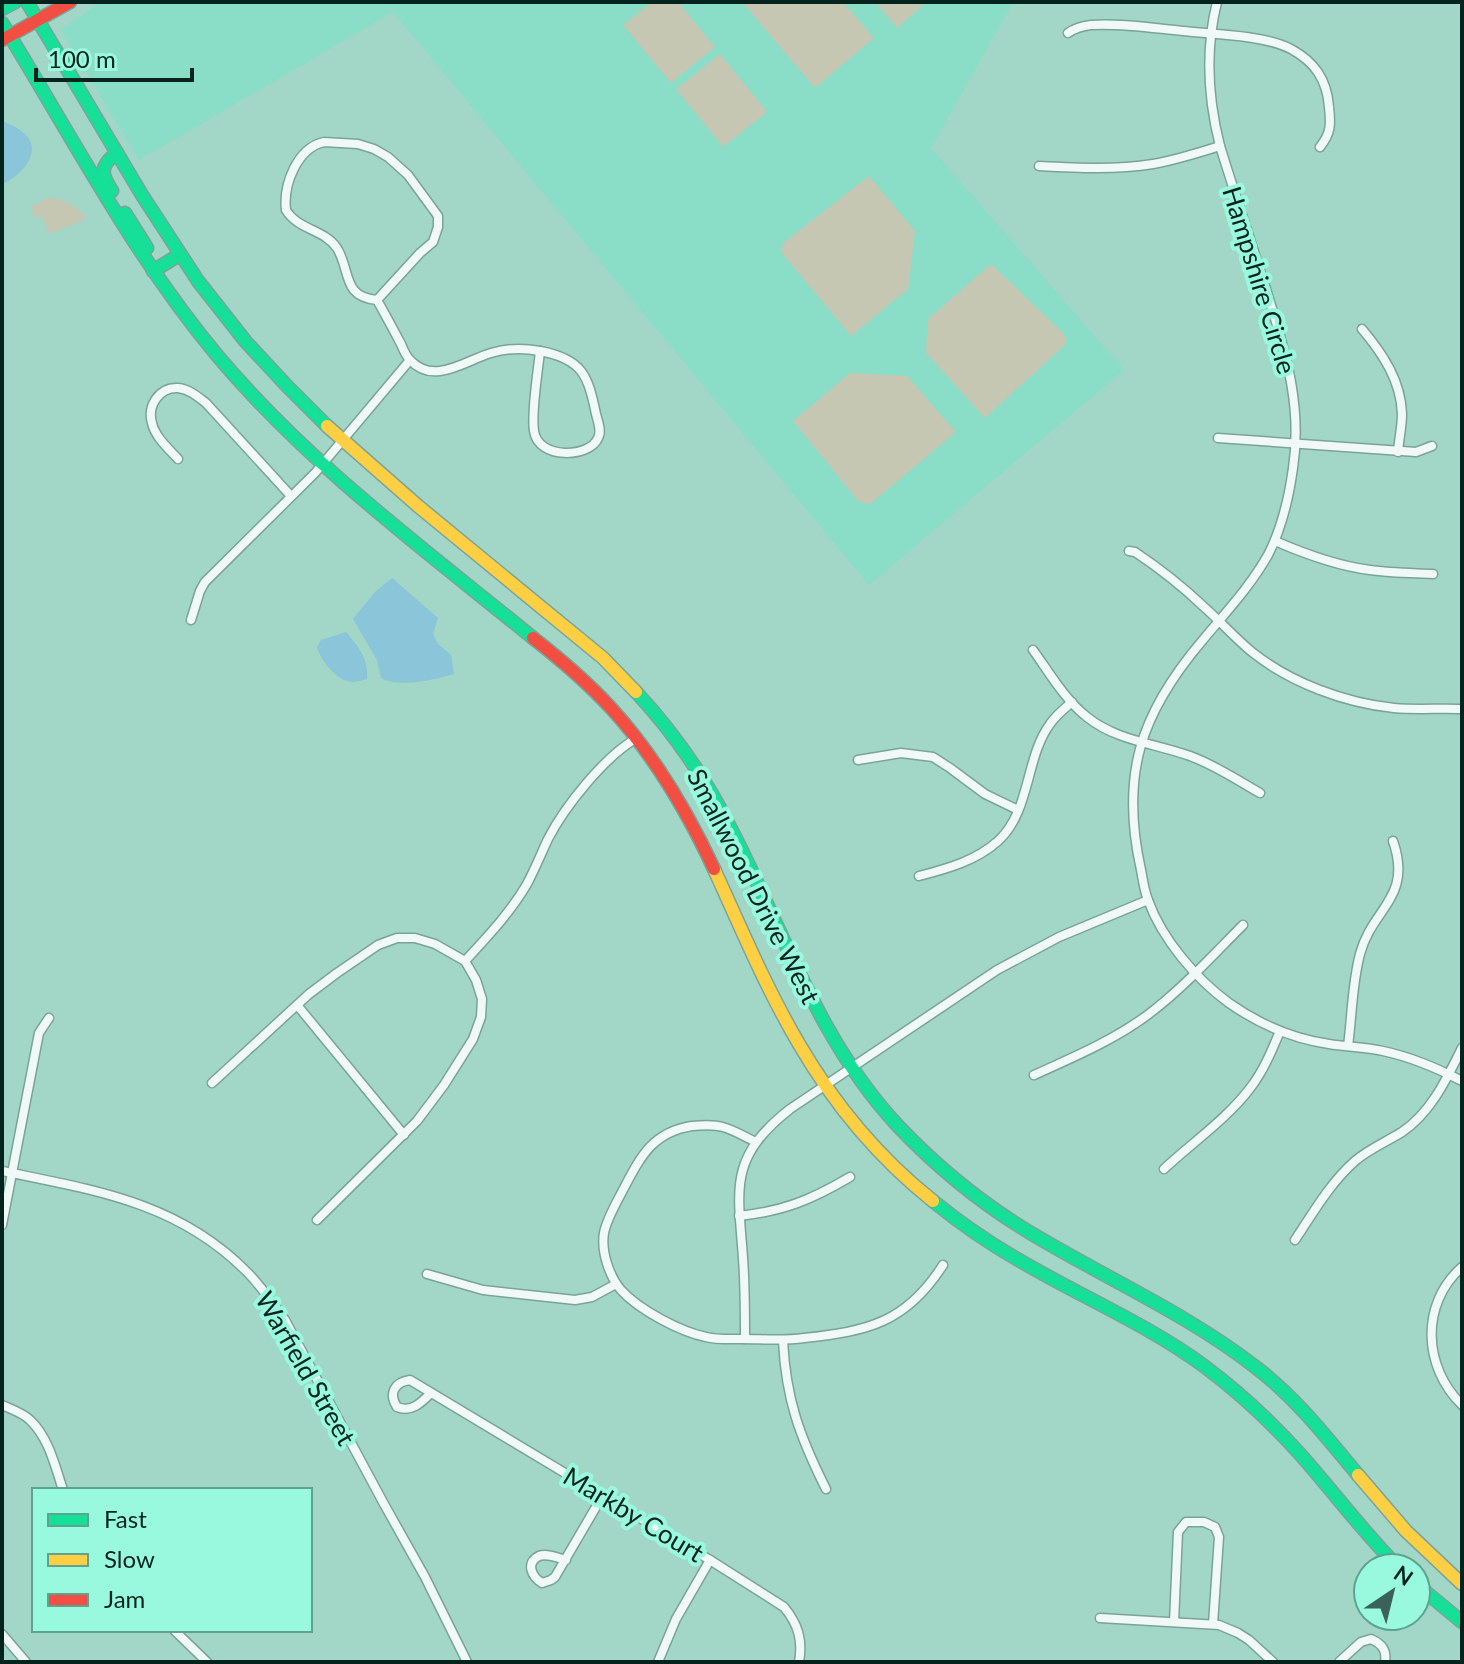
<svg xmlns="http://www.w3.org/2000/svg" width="1464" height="1664" viewBox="0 0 1464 1664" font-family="Lato,sans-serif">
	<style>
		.built { fill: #8addc7 }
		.green { fill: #c5c7b2 }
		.water { fill: #8ac5d9 }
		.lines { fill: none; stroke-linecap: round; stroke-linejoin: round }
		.street-casing { stroke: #7aa499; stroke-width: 11 }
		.fast-casing { stroke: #7aa499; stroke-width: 15 }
		.slow-casing { stroke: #7aa499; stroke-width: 15 }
		.jam-casing { stroke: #7aa499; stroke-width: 15 }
		.street { stroke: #f1f9f7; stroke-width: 8 }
		.fast { stroke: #16e098; stroke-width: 12 }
		.slow { stroke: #ffcf43; stroke-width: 12 }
		.jam { stroke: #f24e42; stroke-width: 12 }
		.labels { text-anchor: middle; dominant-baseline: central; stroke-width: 8; stroke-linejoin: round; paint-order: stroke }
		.street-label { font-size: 26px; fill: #04231c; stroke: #99f9de }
	</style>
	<rect width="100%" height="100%" fill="#a2d6c7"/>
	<!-- built -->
	<path class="built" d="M 100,2 L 1013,2 L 931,148 L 1124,370 L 869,585 L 393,12 L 139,160 L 61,30 Z"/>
	<!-- green -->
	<g class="green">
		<path d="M 652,2 L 678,2 L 715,47 L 671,83 L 623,25 Z"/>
		<path d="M 742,2 L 843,2 L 874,38 L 815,88 Z"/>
		<path d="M 875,2 L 927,2 L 897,28 Z"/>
		<path d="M 720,54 L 767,112 L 723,147 L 676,89 Z"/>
		<path d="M 869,176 L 915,231 L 908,289 L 851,336 L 781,252 L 783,243 Z"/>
		<path d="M 49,197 C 65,200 78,205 86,219 L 49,234 L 42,216 L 35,218 L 31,207 Z"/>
		<path d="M 991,264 L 1066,336 L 1066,344 L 985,418 L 926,353 L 928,319 Z"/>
		<path d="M 850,373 L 907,376 L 956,432 L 870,504 L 859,502 L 793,421 Z"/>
	</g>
	<!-- water -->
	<g class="water">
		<path d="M 2,121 C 12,125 23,130 29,139 C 40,156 18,178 2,184 Z"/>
		<path d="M 392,578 L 438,618 L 433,634 L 438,644 L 451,655 L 454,674 C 434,680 400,688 381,678 L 377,660 L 353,619 L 375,592 Z"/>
		<path d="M 346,632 C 358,646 369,659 367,679 C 360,681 354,683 347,681 C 334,677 320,659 317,647 L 321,640 Z"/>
	</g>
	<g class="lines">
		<!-- street casing -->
		<g class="street-casing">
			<g id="street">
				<path d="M 1217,2 C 1205,50 1208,99 1220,146 C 1236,198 1254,250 1270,302 C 1287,357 1302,409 1293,468 C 1289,497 1282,528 1268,555 C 1250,587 1225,613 1202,641 C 1140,714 1120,776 1141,870 C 1143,880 1144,890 1148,900 C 1162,939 1196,979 1229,1003 C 1259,1024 1294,1039 1329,1044 C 1347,1047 1365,1047 1383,1051 C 1411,1057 1437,1068 1462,1081"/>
				<path d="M 1068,33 C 1075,28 1082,26 1091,25 C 1121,23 1152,28 1183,31 C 1213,34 1264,35 1291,49 C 1315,62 1327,80 1329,107 C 1331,125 1331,133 1320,147"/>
				<path d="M 324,142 L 358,144 L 374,149 L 388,157 L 408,175 L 438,216 L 438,227 L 433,242 L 420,253 L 377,300 C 342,297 351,271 337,248 C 324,229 298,230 286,210 C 283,185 297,148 324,142 Z"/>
				<path d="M 1039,166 C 1077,168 1116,170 1153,164 C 1176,160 1198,153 1220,146"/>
				<path d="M 377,300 C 385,314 393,329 401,344 C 403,349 406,356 410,360 C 434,386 466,360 491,353 C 507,348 524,348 540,351"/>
				<path d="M 1362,329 C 1383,354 1401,381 1402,414 C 1402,426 1399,439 1398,452"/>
				<path d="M 540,351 C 583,359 588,376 596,414 C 598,422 602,431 598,438 C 590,458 538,460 534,431 C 531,412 538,372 540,351 Z"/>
				<path d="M 1218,438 L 1416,452 L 1432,446"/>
				<path d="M 178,459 C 169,449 155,437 152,423 C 147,406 159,387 178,388 C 189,389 198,397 206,403 L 291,496"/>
				<path d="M 1275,541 C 1305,554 1337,566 1370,570 C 1391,573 1412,573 1433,574"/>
				<path d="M 1129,551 L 1135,552 C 1159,568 1182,586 1203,606 C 1220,621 1235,638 1252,652 C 1291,683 1345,703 1394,708 C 1417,710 1439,708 1462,709"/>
				<path d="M 191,620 L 200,591 L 205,582 L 315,473 L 410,360"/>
				<path d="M 1033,650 C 1049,672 1065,700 1087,717 C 1117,741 1154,743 1190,756 C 1215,765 1237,780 1260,793"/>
				<path d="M 858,760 L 901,753 L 933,757 L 950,768 L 985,794 L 1018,810"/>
				<path d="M 919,876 C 946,869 976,861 998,841 C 1031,811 1025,758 1050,724 C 1056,715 1064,709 1072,702"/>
				<path d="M 465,961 C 488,936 510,913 527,884 C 535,869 541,854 548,839 C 565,806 605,756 637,738"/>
				<path d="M 297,1005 L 404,1135"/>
				<path d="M 1348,1046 C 1352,1016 1352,984 1360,954 C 1372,908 1413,898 1393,841"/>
				<path d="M 1034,1075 C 1074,1057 1119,1038 1154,1010 C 1186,985 1214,954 1243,925"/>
				<path d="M 212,1083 L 309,994 L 337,973 L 378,945 L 397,938 L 415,938 L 435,944 L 465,961 L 476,980 L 482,999 L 481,1017 L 473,1039 L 444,1085 L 417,1121 L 317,1220"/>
				<path d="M 756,1142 C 745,1137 734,1130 723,1127 C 713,1124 702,1125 692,1126 C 653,1132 641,1156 624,1188 C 617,1202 607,1218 604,1233 C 601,1251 609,1276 621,1290 C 639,1310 681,1332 706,1337 C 718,1340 730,1339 743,1339 C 763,1339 783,1341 804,1338 C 868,1331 906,1323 943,1265"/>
				<path d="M 1164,1169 C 1193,1142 1228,1118 1251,1087 C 1264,1070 1272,1050 1280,1031"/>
				<path d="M 2,1171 C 94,1190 178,1202 247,1272 C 262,1287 273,1304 285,1320 L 384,1504 L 425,1577 L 467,1662"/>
				<path d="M 739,1216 C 784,1211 811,1200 850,1177"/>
				<path d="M 2,1225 L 39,1033 L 49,1018"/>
				<path d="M 1295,1240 C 1313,1213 1330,1183 1355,1161 C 1369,1149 1386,1142 1402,1132 C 1431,1113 1447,1078 1462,1048"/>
				<path d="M 1462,1267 C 1420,1304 1423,1367 1462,1405"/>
				<path d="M 427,1274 L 483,1290 L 575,1300 L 592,1297 L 616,1284"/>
				<path d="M 745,1339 C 745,1312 745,1285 743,1258 C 738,1188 728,1158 790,1109 L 997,970 L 1059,937 L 1148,900"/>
				<path d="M 783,1341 C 786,1400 800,1437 826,1489"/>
				<path d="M 431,1393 C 421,1403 411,1413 397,1407 C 388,1393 395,1382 410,1380 L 710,1560 L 784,1607 C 798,1624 803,1640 799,1662"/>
				<path d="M 2,1405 C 11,1409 23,1413 30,1420 C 49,1438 55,1466 63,1490"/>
				<path d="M 566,1560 C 559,1558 547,1553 539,1556 C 525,1563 532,1577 542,1583 L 551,1580 L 555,1577 L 603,1495"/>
				<path d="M 1100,1618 L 1219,1625 L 1238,1633 L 1249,1640 L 1273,1662"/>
				<path d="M 1174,1622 L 1178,1532 L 1186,1522 L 1204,1522 L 1215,1527 L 1219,1537 L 1213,1624"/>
				<path d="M 174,1630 L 207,1662"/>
				<path d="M 2,1634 L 26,1662"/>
				<path d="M 658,1662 L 676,1619 L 710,1560"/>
				<path d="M 1339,1662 L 1361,1642 L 1371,1639 C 1382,1644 1387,1650 1385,1662"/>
			</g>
		</g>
		<!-- fast casing -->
		<g class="fast-casing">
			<g id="fast">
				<path d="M 27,2 L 142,195 L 198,281 L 246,342 L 287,386 L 327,426"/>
				<path d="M 2,9 L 15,2"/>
				<path d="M 2,23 C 71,135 132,253 216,354 C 308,464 423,548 533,638"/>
				<path d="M 112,191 C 101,174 99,166 117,153"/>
				<path d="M 125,213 L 147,248"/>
				<path d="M 153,271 L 179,255"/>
				<path d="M 636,692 C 665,723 690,757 712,794 C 776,905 809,1031 898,1126 C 937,1167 981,1203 1029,1232 C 1105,1278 1188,1314 1258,1369 C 1297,1399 1327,1438 1358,1475"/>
				<path d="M 933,1201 C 961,1224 992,1245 1024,1263 C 1084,1298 1148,1325 1204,1366 C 1239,1392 1270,1421 1299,1453 C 1333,1491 1363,1532 1399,1568"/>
				<path d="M 1416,1584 L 1462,1622"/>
			</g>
		</g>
		<!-- slow casing -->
		<g class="slow-casing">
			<g id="slow">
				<path d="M 327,426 L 418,506 L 603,658 L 636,692"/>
				<path d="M 714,869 C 741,928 766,988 799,1044 C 834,1104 879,1158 933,1201"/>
				<path d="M 1358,1475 L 1406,1531 L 1462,1584"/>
			</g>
		</g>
		<!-- jam casing -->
		<g class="jam-casing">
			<g id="jam">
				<path d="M 2,40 L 70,2"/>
				<path d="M 533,638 C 560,659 587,682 611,708 C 654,755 687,811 714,869"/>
			</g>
		</g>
		<!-- street -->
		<use href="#street" class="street"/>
		<!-- fast -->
		<use href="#fast" class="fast"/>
		<!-- slow -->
		<use href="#slow" class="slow"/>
		<!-- jam -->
		<use href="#jam" class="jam"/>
	</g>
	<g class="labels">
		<!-- street labels -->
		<g class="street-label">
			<text transform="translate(1260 280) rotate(73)">Hampshire Circle</text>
			<text transform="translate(754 886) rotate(63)">Smallwood Drive West</text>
			<text transform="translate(306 1368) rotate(60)">Warfield Street</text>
			<text transform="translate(634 1514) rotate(31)">Markby Court</text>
		</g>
	</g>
	<!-- border -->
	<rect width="1464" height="1664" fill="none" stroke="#04231c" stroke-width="8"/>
	<!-- legend -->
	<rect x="32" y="1488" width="280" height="144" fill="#99f9de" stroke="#5da390" stroke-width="2"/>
	<rect x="48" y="1514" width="40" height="12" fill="#16e098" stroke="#5da390" stroke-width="2"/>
	<text x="104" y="1528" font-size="24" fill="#04231c">Fast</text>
	<rect x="48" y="1554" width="40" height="12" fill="#ffcf43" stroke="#5da390" stroke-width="2"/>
	<text x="104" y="1568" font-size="24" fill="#04231c">Slow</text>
	<rect x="48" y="1594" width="40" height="12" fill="#f24e42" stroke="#5da390" stroke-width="2"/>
	<text x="104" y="1608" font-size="24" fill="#04231c">Jam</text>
	<!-- north arrow -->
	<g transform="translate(1392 1592) rotate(35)"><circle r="38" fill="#99f9de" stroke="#5da390" stroke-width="2"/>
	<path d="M0-6L14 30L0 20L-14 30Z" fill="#3b6258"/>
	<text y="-12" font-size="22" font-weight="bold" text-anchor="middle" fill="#04231c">N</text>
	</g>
	<!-- scale -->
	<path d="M36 68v12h156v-12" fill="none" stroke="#04231c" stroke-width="4"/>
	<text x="48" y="68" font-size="24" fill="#04231c" stroke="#99f9de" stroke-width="6" paint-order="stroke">100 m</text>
</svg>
